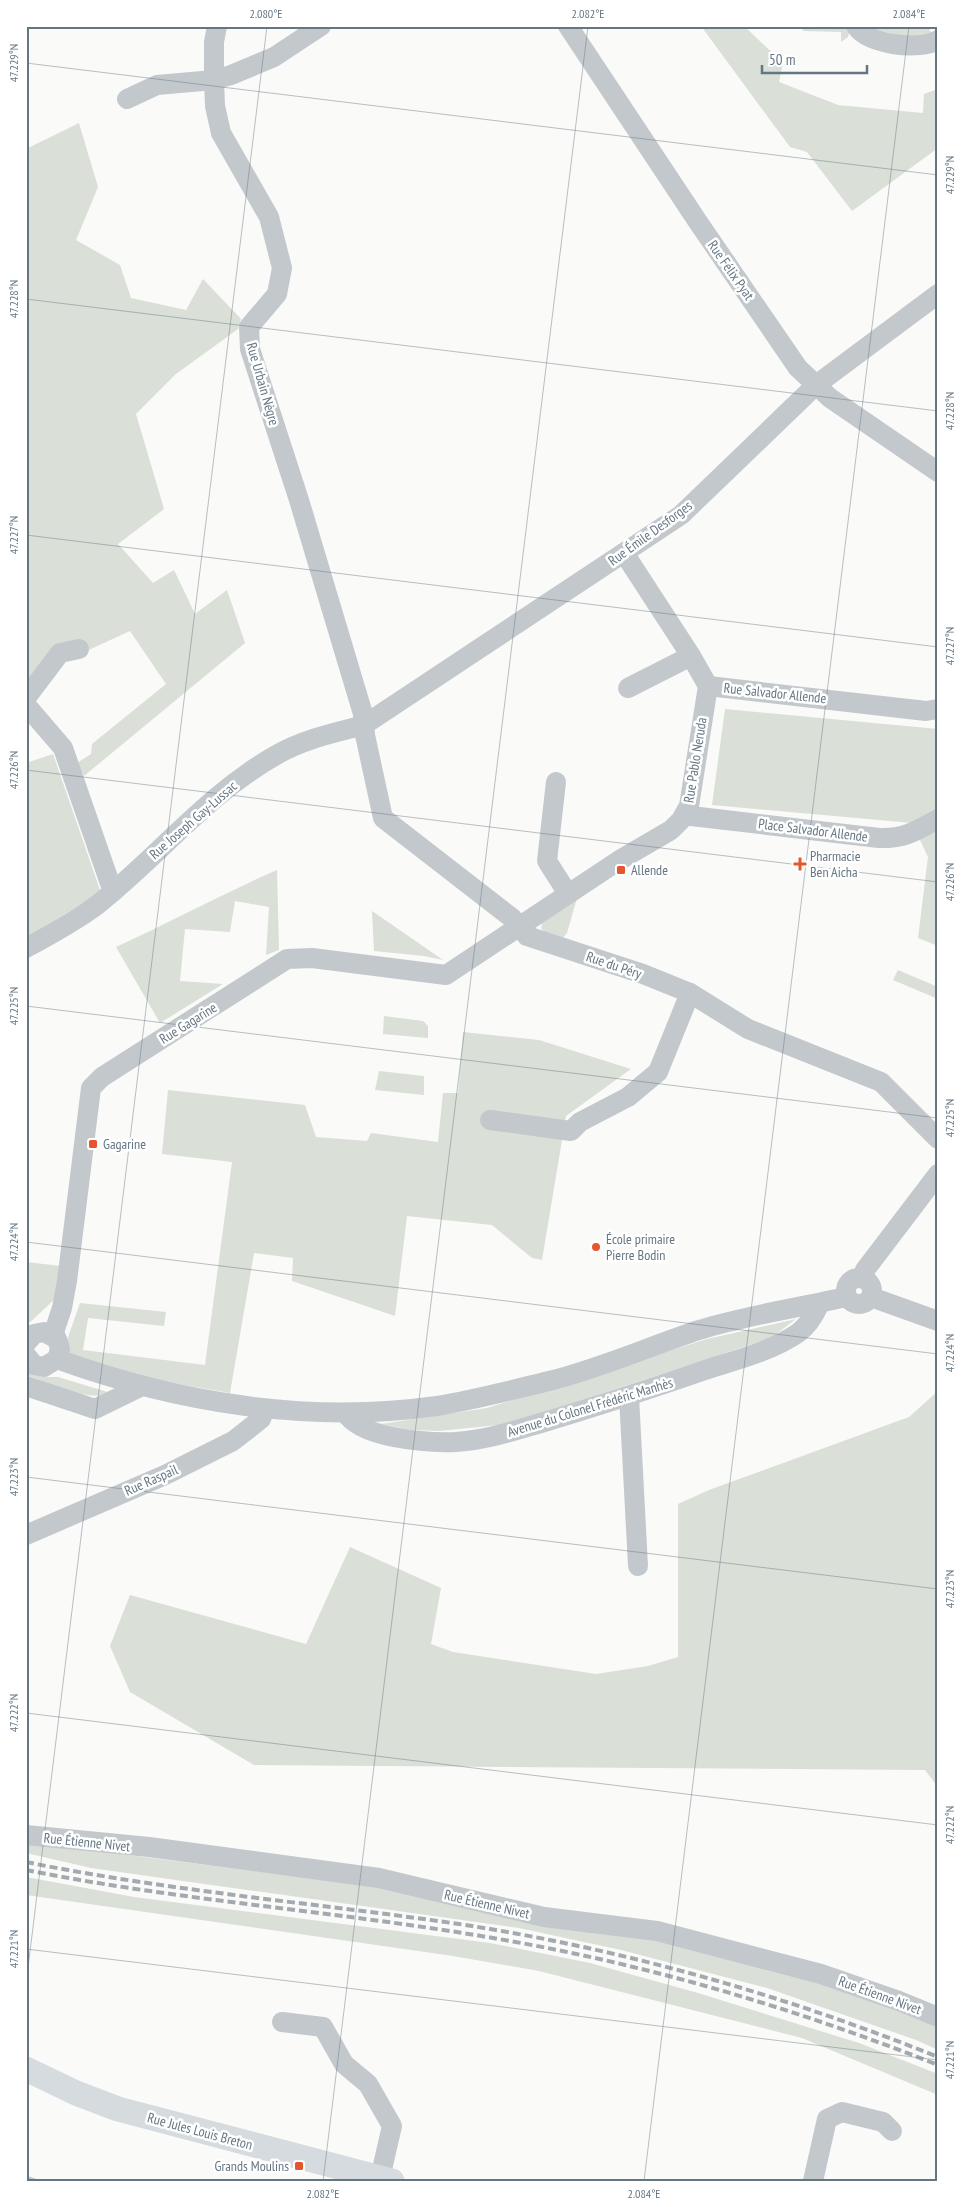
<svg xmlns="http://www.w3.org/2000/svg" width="964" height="2207" viewBox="0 0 964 2207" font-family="'PT Sans Narrow',sans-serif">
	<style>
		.green { fill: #dadfd7 }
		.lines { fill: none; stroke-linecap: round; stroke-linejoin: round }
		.stream { stroke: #bbc7cb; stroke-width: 4.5 }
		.minor { stroke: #c3c8cc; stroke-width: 20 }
		.major { stroke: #d6dbdf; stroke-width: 25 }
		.rail { stroke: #a2aab0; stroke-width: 4; stroke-dasharray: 8 4; stroke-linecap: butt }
		.ticks { fill: none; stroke: #657683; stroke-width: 1; stroke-opacity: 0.45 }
		.poi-dot { fill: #e4572e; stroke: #fff; stroke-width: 2 }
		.labels { text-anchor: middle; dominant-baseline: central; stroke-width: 5; stroke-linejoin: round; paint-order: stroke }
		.street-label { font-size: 14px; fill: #657683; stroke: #fff }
		.poi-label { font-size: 14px; fill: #657683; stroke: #fff; text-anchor: start }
		.neatline { fill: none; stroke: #657683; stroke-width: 2 }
		.ticks-label { font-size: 12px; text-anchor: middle; fill: #657683 }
	</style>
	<rect width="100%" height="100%" fill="#fafaf8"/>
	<!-- green -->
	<g class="green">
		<path d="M 701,26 L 744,26 L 783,63 L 779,82 L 838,105 L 923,113 L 924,94 L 938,89 L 938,148 L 852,211 L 807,152 L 790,147 Z"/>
		<path d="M 799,26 L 848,26 L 850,30 L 848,37 L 841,42 L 841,32 L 804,31 Z"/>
		<path d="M 862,26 L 933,26 L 929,28 L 933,37 L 886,36 Z"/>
		<path d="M 79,123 L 98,187 L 76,240 L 120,265 L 131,298 L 186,310 L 203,279 L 241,319 L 238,329 L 176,374 L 136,414 L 164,509 L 118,544 L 153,583 L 174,570 L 195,614 L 227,590 L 245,643 L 84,776 L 77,763 L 91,754 L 92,744 L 166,684 L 130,631 L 69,659 L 26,685 L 26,149 Z"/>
		<path d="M 725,709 L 938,729 L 938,946 L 918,938 L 928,857 L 912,823 L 712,805 Z"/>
		<path d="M 53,754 L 100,890 L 88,900 L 26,938 L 26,755 L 29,762 Z"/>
		<path d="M 277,870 L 279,950 L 266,955 L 269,907 L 235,901 L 230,932 L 185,929 L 180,981 L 223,984 L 160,1023 L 116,947 C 170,922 222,894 277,870 Z"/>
		<path d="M 577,898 L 567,933 L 562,939 L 544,932 L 541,928 L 543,920 Z"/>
		<path d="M 372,911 L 443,960 L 424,956 L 374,951 Z"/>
		<path d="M 898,970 L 938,987 L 938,999 L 893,980 Z"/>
		<path d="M 384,1016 L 423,1021 L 428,1026 L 428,1038 L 383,1034 Z"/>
		<path d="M 463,1032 L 539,1040 L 631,1069 L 566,1116 L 542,1260 L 532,1258 L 492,1225 L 407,1216 L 395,1316 L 292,1281 L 293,1258 L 254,1253 L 230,1393 L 138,1377 L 68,1354 L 67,1340 L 80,1303 L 166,1312 L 164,1326 L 88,1318 L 83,1350 L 205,1365 L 232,1162 L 162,1154 L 168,1090 L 305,1105 L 316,1137 L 367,1141 L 371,1133 L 438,1142 L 443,1093 L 458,1093 Z"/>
		<path d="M 379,1071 L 424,1076 L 424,1095 L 375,1090 Z"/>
		<path d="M 26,1262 L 61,1266 L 57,1297 L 27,1325 Z"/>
		<path d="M 796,1319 L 771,1338 L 509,1424 L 439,1431 L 412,1430 L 381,1424 L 487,1408 L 707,1339 Z"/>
		<path d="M 26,1372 L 43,1377 L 58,1377 L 111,1393 C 88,1403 49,1382 26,1375 Z"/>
		<path d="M 938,1391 L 938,1787 L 925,1770 L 254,1765 L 130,1692 L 110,1646 L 130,1595 L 306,1644 L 350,1547 L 441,1588 L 431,1644 L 453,1652 L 596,1674 L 648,1666 L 678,1657 L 678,1504 L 709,1490 L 909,1417 Z"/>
		<path d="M 26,1842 L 410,1891 L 725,1954 L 862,1997 L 938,2027 L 938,2050 L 916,2040 L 767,1988 L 621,1950 L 519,1928 L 91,1868 L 26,1853 Z"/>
		<path d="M 26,1877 L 134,1897 L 490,1943 L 590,1963 L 698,1993 L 859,2043 L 938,2074 L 938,2095 L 802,2038 L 539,1971 L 453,1956 L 26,1895 Z"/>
	</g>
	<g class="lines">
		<!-- stream -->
		<path class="stream" d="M 26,2178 L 35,2181"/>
		<!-- minor -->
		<g class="minor">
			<path d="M 217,26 L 214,42 L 214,80 L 215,106 L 221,133 L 269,217 L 282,268 L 277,294 L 249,327 L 250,349 L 299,500 L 363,714 L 365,735 L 383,818 L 512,918 L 527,936 L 643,974 L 690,993 L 748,1029 L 881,1082 L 938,1139"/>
			<path d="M 568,26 L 698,222 L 798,368 L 830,398 L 938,472"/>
			<path d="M 856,26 C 867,45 920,51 938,40"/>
			<path d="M 127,99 L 157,85 L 214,80 L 231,75 L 274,57 L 321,26"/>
			<path d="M 624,553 L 691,656 L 708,686"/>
			<path d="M 708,686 L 926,711 L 938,709"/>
			<path d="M 628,688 L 691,656"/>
			<path d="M 26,698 L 60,653 L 79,649"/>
			<path d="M 26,705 L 63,748 L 113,892"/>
			<path d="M 556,782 L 547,861 L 568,894"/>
			<path d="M 685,813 L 691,816 L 879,838 C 904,839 916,831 938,819"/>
			<path d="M 26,948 C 50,935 76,921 97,905 C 159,856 208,793 278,754 C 304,739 334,733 364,725 L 681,515 L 816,385 L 938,294"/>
			<path d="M 490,1120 L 571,1131 L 580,1122 L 628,1097 L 658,1072 L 690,993"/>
			<circle cx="859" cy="1291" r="13"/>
			<path d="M 863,1279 L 865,1270 L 938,1174"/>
			<path d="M 871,1297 L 938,1321"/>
			<path d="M 53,1335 L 62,1308 L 67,1281 L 91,1088 L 102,1077 L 287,959 L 312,958 L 446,975 L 618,861 L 671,830 L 681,820 L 689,806 L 708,686"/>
			<path d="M 26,1343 L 34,1334 L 44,1332 L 57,1339 L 60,1349 L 57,1359 L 44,1367 L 34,1365 L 26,1355"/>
			<path d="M 57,1359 C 178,1403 309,1424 437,1406 C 474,1400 512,1390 549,1381 C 599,1369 650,1346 699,1330 C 748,1315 797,1308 846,1297"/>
			<path d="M 26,1386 L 95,1409 L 140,1387"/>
			<path d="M 629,1396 L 638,1566"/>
			<path d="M 346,1413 C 359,1438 427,1443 455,1442 C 488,1440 519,1429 551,1420 C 600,1405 650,1389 699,1372 C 731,1361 769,1353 798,1333 C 808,1326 815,1314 820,1303"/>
			<path d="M 26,1535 L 165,1475 L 233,1441 L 261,1419 L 265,1409"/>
			<path d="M 26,1835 L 149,1847 L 379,1878 L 544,1917 L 657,1931 L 821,1974 L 899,2001 L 938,2017"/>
			<path d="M 282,2022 L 323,2027 L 344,2064 L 368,2084 L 392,2126 L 380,2178"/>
			<path d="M 813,2181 L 827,2119 L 842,2112 L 883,2122 L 892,2131"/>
		</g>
		<!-- major -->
		<path class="major" d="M 26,2069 L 76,2093 L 118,2109 L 392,2181"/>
		<!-- rail -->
		<g class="rail">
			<path d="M 26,1862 C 169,1891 315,1903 459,1924 C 623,1949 784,1995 938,2057"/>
			<path d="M 26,1870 C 186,1902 349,1912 510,1941 C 657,1967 799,2010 938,2065"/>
		</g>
	</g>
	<!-- ticks -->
	<path class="ticks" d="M 26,63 L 938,175M 26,299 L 938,411M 26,535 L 938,647M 26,770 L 938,882M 26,1006 L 938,1118M 26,1242 L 938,1354M 26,1477 L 938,1589M 26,1713 L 938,1825M 26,1949 L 938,2060M 26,1984 L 267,26M 323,2181 L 588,26M 644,2181 L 909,26"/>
	<!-- markers -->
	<g class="poi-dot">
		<path d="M797.5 856.5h5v5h5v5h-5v5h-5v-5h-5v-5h5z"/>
		<rect x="616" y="865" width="10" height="10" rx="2.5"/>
		<rect x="88" y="1139" width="10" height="10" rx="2.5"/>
		<circle cx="596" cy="1247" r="5"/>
		<rect x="294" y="2161" width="10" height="10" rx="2.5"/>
	</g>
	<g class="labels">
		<!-- street labels -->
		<g class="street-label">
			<text transform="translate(731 270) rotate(55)">Rue Félix Pyat</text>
			<text transform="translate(263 384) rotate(74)">Rue Urbain Nègre</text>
			<text transform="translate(650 533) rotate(-36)">Rue Émile Desforges</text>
			<text transform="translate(775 693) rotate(6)">Rue Salvador Allende</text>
			<text transform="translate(695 760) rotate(-81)">Rue Pablo Neruda</text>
			<text transform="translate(193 820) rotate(-41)">Rue Joseph Gay-Lussac</text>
			<text transform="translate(813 830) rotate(7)">Place Salvador Allende</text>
			<text transform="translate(614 965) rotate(19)">Rue du Péry</text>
			<text transform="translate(188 1023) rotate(-32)">Rue Gagarine</text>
			<text transform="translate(590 1407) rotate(-17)">Avenue du Colonel Frédéric Manhès</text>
			<text transform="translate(151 1480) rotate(-24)">Rue Raspail</text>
			<text transform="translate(87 1842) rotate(6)">Rue Étienne Nivet</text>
			<text transform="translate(487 1904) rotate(13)">Rue Étienne Nivet</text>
			<text transform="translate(880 1995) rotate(20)">Rue Étienne Nivet</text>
			<text transform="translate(200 2131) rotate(15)">Rue Jules Louis Breton</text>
		</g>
		<!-- poi labels -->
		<g class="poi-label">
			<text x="810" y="856">Pharmacie<tspan x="810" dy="16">Ben Aicha</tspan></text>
			<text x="631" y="870">Allende</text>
			<text x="103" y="1144">Gagarine</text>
			<text x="606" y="1239">École primaire<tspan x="606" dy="16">Pierre Bodin</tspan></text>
			<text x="289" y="2166" text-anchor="end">Grands Moulins</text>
		</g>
	</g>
	<!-- border -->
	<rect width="964" height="2207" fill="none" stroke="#ffffff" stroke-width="55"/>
	<!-- scale -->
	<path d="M762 65v8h105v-8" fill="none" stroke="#657683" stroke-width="2.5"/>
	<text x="769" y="65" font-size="15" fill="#657683" stroke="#ffffff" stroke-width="4" paint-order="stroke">50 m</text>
	<rect x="28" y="28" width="908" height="2152" class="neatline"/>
	<g class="ticks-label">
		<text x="266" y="18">2.080°E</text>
		<text x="588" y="18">2.082°E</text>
		<text x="909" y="18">2.084°E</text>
		<text transform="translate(14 63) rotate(-90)" y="4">47.229°N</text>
		<text transform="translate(950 175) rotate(-90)" y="4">47.229°N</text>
		<text transform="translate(14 299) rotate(-90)" y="4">47.228°N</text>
		<text transform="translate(950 411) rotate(-90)" y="4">47.228°N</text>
		<text transform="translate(14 535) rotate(-90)" y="4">47.227°N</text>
		<text transform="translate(950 646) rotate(-90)" y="4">47.227°N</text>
		<text transform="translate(14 770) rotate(-90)" y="4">47.226°N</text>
		<text transform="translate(950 882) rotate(-90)" y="4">47.226°N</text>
		<text transform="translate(14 1006) rotate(-90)" y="4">47.225°N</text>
		<text transform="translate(950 1118) rotate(-90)" y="4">47.225°N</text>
		<text transform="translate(14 1242) rotate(-90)" y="4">47.224°N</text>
		<text transform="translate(950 1353) rotate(-90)" y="4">47.224°N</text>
		<text transform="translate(14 1477) rotate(-90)" y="4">47.223°N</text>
		<text transform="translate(950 1589) rotate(-90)" y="4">47.223°N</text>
		<text transform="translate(14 1713) rotate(-90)" y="4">47.222°N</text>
		<text transform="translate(950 1825) rotate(-90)" y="4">47.222°N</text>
		<text transform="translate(14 1949) rotate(-90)" y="4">47.221°N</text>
		<text transform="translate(950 2060) rotate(-90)" y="4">47.221°N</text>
		<text x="323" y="2198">2.082°E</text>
		<text x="644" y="2198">2.084°E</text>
	</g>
</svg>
